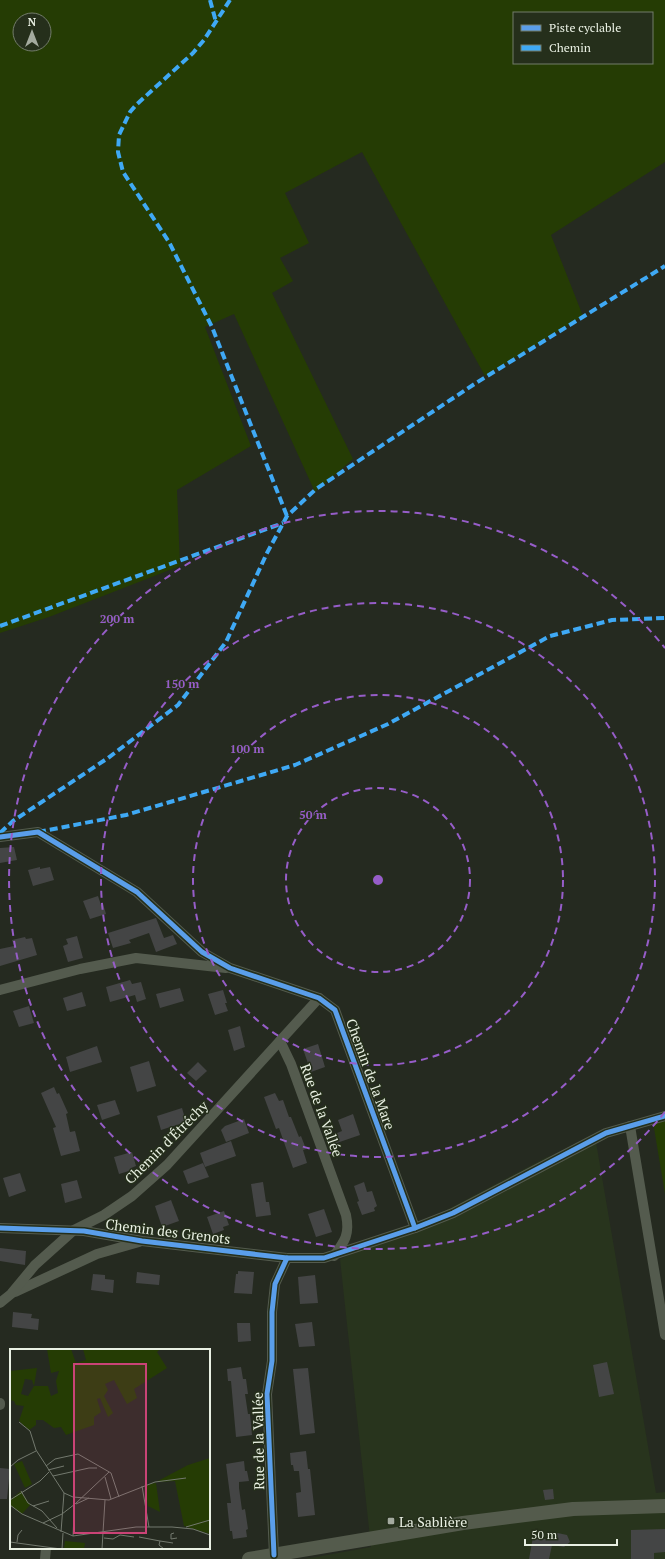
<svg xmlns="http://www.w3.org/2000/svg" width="665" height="1559" viewBox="0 0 665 1559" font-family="'PT Serif',serif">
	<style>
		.built { fill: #28341d }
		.green { fill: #253c04; fill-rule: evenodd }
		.building { fill: #444545 }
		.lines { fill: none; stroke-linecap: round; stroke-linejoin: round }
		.street { stroke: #545b4e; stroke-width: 10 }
		.secondary { stroke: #545b4c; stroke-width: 14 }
		.quiet { stroke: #3fa9f5; stroke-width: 4; stroke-dasharray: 8 4; stroke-linecap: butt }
		.cycleway-casing { stroke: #252f1b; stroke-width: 8 }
		.cycleway { stroke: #5a9eea; stroke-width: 5 }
		.ring { fill: none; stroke: #965dc8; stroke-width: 2; stroke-dasharray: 7 5 }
		.poi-dot { fill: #a4ab9f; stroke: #252f1b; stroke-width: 1.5 }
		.labels { text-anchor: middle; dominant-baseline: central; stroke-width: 3; stroke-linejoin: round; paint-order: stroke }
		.street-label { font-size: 14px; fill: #e9f0e3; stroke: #252f1b }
		.poi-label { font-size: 14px; fill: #e9f0e3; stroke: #252f1b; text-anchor: start }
		.inset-road { fill: none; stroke: #73796e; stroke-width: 1 }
		.view { fill: #ca4376; fill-opacity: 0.15; stroke: #ca4376; stroke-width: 2 }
		.inset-edge { fill: none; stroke: #e9f0e3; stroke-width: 2 }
		.centre { fill: #965dc8; stroke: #252f1b; stroke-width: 2 }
		.ring-label { font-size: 12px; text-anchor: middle; font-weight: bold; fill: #965dc8; stroke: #252f1b; stroke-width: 3; stroke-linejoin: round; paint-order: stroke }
	</style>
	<rect width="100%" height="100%" fill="#252a20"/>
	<!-- built -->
	<path class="built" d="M 596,1142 L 656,1493 L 665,1492 L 665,1559 L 305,1559 L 371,1547 L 340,1259 L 420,1224 L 547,1157 Z"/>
	<!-- green -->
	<g class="green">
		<path d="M 0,0 L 665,0 L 665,162 L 551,235 L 583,316 L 485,376 L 362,152 L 285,193 L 309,243 L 280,258 L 293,281 L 272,293 L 353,459 L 315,492 L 234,314 L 205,327 L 251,446 L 177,490 L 180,566 L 49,617 L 0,633 ZM 514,13 L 652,13 L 652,63 L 514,63 ZM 20,20 L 44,20 L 44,44 L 20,44 Z"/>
		<path d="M 665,1118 L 665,1194 L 653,1122 Z"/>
	</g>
	<!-- building -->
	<g class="building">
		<path d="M 14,847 L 17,860 L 0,863 L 0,848 Z"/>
		<path d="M 40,867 L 40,869 L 50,867 L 54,880 L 33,886 L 28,870 Z"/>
		<path d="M 98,896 L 101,905 L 103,904 L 106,914 L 90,919 L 83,901 Z"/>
		<path d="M 156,918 L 164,938 L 173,935 L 177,944 L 156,952 L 149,933 L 129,940 L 131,943 L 113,948 L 108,933 Z"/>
		<path d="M 77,936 L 83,958 L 68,962 L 63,946 L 68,944 L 66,939 Z"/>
		<path d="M 25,937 L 26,939 L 32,938 L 37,955 L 0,966 L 0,949 L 14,946 L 12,940 Z"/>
		<path d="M 130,980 L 132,984 L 141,982 L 146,999 L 137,1002 L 135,995 L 110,1002 L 106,987 Z"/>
		<path d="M 180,988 L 184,1001 L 160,1008 L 156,994 Z"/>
		<path d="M 223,990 L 227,1003 L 225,1003 L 228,1011 L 215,1015 L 208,994 Z"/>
		<path d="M 82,992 L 86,1006 L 67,1011 L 63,998 Z"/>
		<path d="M 29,1006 L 34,1023 L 19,1027 L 13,1011 Z"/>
		<path d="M 240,1026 L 245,1047 L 234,1051 L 228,1030 Z"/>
		<path d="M 318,1044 L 325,1067 L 311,1072 L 303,1049 Z"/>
		<path d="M 97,1046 L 102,1062 L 70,1072 L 66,1057 Z"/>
		<path d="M 149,1061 L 156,1086 L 137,1092 L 130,1067 Z"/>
		<path d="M 198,1062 L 207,1071 L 196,1081 L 187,1073 Z"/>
		<path d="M 54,1087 L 57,1094 L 59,1093 L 68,1113 L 66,1114 L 70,1132 L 75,1131 L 80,1151 L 61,1156 L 53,1128 L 56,1127 L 41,1093 Z"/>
		<path d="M 275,1093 L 279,1101 L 283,1100 L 289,1117 L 291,1117 L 299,1137 L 301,1136 L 306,1149 L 303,1150 L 307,1163 L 293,1168 L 279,1128 L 276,1129 L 264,1097 Z"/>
		<path d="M 115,1100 L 120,1114 L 102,1120 L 97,1105 Z"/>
		<path d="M 182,1108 L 186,1122 L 161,1130 L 157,1116 Z"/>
		<path d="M 353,1114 L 360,1135 L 328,1146 L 325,1138 L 342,1131 L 338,1120 Z"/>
		<path d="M 244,1119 L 249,1133 L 226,1142 L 221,1130 L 225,1126 Z"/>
		<path d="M 231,1141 L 236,1156 L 205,1167 L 200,1153 Z"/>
		<path d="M 132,1152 L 136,1166 L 131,1168 L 132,1170 L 119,1174 L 114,1157 Z"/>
		<path d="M 203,1163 L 209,1177 L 188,1184 L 183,1171 Z"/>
		<path d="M 20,1173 L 26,1191 L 9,1197 L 3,1178 Z"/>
		<path d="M 77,1180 L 82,1198 L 65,1203 L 61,1184 Z"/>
		<path d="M 263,1182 L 266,1202 L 269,1202 L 271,1215 L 256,1217 L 251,1184 Z"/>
		<path d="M 364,1182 L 367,1192 L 372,1191 L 377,1206 L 374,1208 L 375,1211 L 362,1215 L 357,1202 L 359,1201 L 354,1186 Z"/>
		<path d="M 171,1200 L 179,1221 L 162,1227 L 155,1206 Z"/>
		<path d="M 324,1209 L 332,1232 L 316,1237 L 308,1214 Z"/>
		<path d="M 224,1211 L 229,1225 L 223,1227 L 224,1230 L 213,1234 L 207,1217 Z"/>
		<path d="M 0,1248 L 26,1251 L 25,1265 L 0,1261 Z"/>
		<path d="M 238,1271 L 254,1272 L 252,1294 L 234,1293 L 236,1274 L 238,1274 Z"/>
		<path d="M 137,1272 L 160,1275 L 159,1285 L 136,1283 Z"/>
		<path d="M 93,1274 L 105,1275 L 105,1279 L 114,1280 L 113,1293 L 91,1290 Z"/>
		<path d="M 315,1275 L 318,1303 L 300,1304 L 298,1277 Z"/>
		<path d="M 13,1312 L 32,1314 L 31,1318 L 39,1319 L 38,1330 L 12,1327 Z"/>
		<path d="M 312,1322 L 315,1346 L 299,1347 L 295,1324 Z"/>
		<path d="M 237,1323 L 250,1323 L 251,1341 L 238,1342 Z"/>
		<path d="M 607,1362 L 614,1394 L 599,1397 L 593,1365 Z"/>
		<path d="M 241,1367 L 243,1379 L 246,1379 L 248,1394 L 245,1394 L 248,1414 L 250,1414 L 252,1435 L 236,1437 L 231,1381 L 228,1381 L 227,1369 Z"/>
		<path d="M 308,1368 L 315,1433 L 300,1435 L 293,1369 Z"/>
		<path d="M 306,1451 L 308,1469 L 310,1469 L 315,1515 L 298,1517 L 296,1493 L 301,1492 L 299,1471 L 294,1471 L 293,1465 L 291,1465 L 290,1453 Z"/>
		<path d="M 244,1461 L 245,1471 L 247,1471 L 249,1481 L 239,1482 L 239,1488 L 242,1510 L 245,1509 L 248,1529 L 246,1530 L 247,1537 L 233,1539 L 232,1531 L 230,1531 L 227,1503 L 231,1503 L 226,1464 Z"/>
		<path d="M 0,1468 L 10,1469 L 7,1499 L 0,1499 Z"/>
		<path d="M 553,1489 L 554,1499 L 545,1500 L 543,1490 Z"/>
		<path d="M 665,1529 L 665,1552 L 654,1553 L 654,1559 L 631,1559 L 631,1530 Z"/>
		<path d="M 553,1532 L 567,1535 L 570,1542 L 564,1547 L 552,1545 L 549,1559 L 529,1559 L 533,1537 L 552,1540 Z"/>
	</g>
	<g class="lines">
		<!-- street -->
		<g class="street">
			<path d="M 0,837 L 38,832 L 137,892 L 202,952 L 230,968 L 319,998 L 335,1010 L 415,1228"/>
			<path d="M 0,990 L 80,969 L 136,958 L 226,968"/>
			<path d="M 280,1041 L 291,1064 L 346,1215 C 350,1234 345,1241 334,1256"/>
			<path d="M 630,1126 L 665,1335"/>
			<path d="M 0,1228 L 84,1231 L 142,1241 L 210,1249 L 287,1258 L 324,1258 L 415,1228 L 453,1213 L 606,1133 L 665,1116"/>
			<path d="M 15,1292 L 97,1254 L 139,1242"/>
			<path d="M 0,1303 L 11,1294 L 35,1265 L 74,1230 L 104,1215 L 132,1196 L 167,1165 L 319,998"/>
			<path d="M 0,1405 L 0,1403"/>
			<path d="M 274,1555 L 267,1394 L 272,1361 L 272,1312 L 275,1284 L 287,1258"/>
			<path d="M 45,1559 L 46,1548"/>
		</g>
		<!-- secondary -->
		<path class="secondary" d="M 249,1559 L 463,1523 L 573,1509 L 665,1506"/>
		<!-- quiet -->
		<g class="quiet">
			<path d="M 210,0 L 216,22"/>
			<path d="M 230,0 L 204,40 L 193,53 L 136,105 L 130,112 L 119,135 L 118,152 L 123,172 L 169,242 L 212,327 L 287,516"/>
			<path d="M 0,626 L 283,523"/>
			<path d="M 38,832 L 126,815 L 295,765 L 388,724 L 550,636 L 612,620 L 665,618"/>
			<path d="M 0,833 L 13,821 L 108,758 L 178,705 L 226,642 L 267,553 L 287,516 L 316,489 L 476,383 L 665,266"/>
		</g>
		<!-- cycleway casing -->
		<g class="cycleway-casing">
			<g id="cycleway">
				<path d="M 0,837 L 38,832 L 137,892 L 202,952 L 230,968 L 319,998 L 335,1010 L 415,1228"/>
				<path d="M 0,1228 L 84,1231 L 142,1241 L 210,1249 L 287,1258 L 324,1258 L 415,1228 L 453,1213 L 606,1133 L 665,1116"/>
				<path d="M 274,1555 L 267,1394 L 272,1361 L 272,1312 L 275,1284 L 287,1258"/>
			</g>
		</g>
		<!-- cycleway -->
		<use href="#cycleway" class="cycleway"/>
	</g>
	<!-- distance rings -->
	<g class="ring">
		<circle cx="378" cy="880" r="92"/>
		<circle cx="378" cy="880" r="185"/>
		<circle cx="378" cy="880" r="277"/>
		<path d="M665 1112A369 369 0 1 1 665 648"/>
	</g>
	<!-- markers -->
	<rect class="poi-dot" x="387" y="1517" width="8" height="8" rx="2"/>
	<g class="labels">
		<!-- street labels -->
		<g class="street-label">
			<text transform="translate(371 1074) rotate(70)">Chemin de la Mare</text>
			<text transform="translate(322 1110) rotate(70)">Rue de la Vallée</text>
			<text transform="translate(166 1142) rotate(-45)">Chemin d'Étréchy</text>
			<text transform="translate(168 1231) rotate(7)">Chemin des Grenots</text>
			<text transform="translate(258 1441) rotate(-91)">Rue de la Vallée</text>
		</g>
		<!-- poi labels -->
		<g class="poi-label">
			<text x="399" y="1521">La Sablière</text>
		</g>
	</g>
	<!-- overview -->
	<g transform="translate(10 1349)">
		<rect width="200" height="200" fill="#252a20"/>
		<path d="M 37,0 L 61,0 L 66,14 L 76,11 L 73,0 L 150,0 L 147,3 L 157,19 L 124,40 L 127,49 L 117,55 L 104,31 L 95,35 L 98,41 L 94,47 L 103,64 L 98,68 L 90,49 L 87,50 L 91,63 L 84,68 L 84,76 L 56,86 L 51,78 L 44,79 L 33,71 L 26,71 L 26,76 L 19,81 L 9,72 L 14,57 L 6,56 L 4,52 L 0,51 L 0,22 L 27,19 L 24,37 L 38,37 L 41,47 L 48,44 L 46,32 L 49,22 L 41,24 ZM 15,30 L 22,31 L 24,37 L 18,47 L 11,45 ZM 200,109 L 200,185 L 174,177 L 165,132 L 146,133 L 178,116 ZM 12,112 L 22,135 L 15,139 L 4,115 ZM 146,134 L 150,163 L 138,157 L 135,136 ZM 11,142 L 20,156 L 12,165 L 0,156 L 0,151 ZM 55,192 L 75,194 L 74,200 L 54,200 Z" fill="#253c04" fill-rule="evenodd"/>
		<path class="inset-road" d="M 9,73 L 20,82 L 26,101 L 54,144 L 51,183M 36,117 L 45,110 L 68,105 L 101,124 L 109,148M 0,118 L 8,111 L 26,102M 38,121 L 54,117M 43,127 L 79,119 L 87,119M 95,128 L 101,150M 132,137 L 139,178M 11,142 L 18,154 L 32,162 L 47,179M 54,144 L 63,148 L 99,151 L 145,133 L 176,129M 0,151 L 30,132 L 39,123M 66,155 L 79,149M 0,156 L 12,165 L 63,187 L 126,178 L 162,178 L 183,180 L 200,186M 23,157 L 39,152M 33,174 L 52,165 L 65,155 L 99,123M 176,178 L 200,171M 164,184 L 161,185 L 161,190 L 167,189M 63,187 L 64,167M 129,188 L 150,192M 94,189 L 103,190 L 110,186 L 124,188M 0,193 L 51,200M 7,193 L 8,186 L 12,181M 52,200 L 53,184M 92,200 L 95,151M 154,200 L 149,196 L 150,192 L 163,194"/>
		<path class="view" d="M 64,15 L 136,15 L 136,184 L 64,184 Z"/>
		<rect width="200" height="200" class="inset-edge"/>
	</g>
	<circle cx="378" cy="880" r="6" class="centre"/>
	<g class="ring-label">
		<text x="117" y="623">200 m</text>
		<text x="182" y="688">150 m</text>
		<text x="247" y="753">100 m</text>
		<text x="313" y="819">50 m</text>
	</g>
	<!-- legend -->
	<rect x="513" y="12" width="140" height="52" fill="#252f1b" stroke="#737c6b"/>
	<rect x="521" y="25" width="20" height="6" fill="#5a9eea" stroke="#737c6b"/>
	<text x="549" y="32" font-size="12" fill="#e9f0e3">Piste cyclable</text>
	<rect x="521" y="45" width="20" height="6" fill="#3fa9f5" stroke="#737c6b"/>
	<text x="549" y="52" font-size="12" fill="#e9f0e3">Chemin</text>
	<!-- north arrow -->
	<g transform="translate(32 32)"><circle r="19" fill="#252f1b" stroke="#737c6b"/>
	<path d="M0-3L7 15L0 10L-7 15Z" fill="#a4ab9f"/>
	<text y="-6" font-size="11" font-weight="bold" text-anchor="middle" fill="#e9f0e3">N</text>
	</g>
	<!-- scale -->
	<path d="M525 1539v6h92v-6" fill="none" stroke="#e9f0e3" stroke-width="2"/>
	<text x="531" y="1539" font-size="12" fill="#e9f0e3" stroke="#252f1b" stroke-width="3" paint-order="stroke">50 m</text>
</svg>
